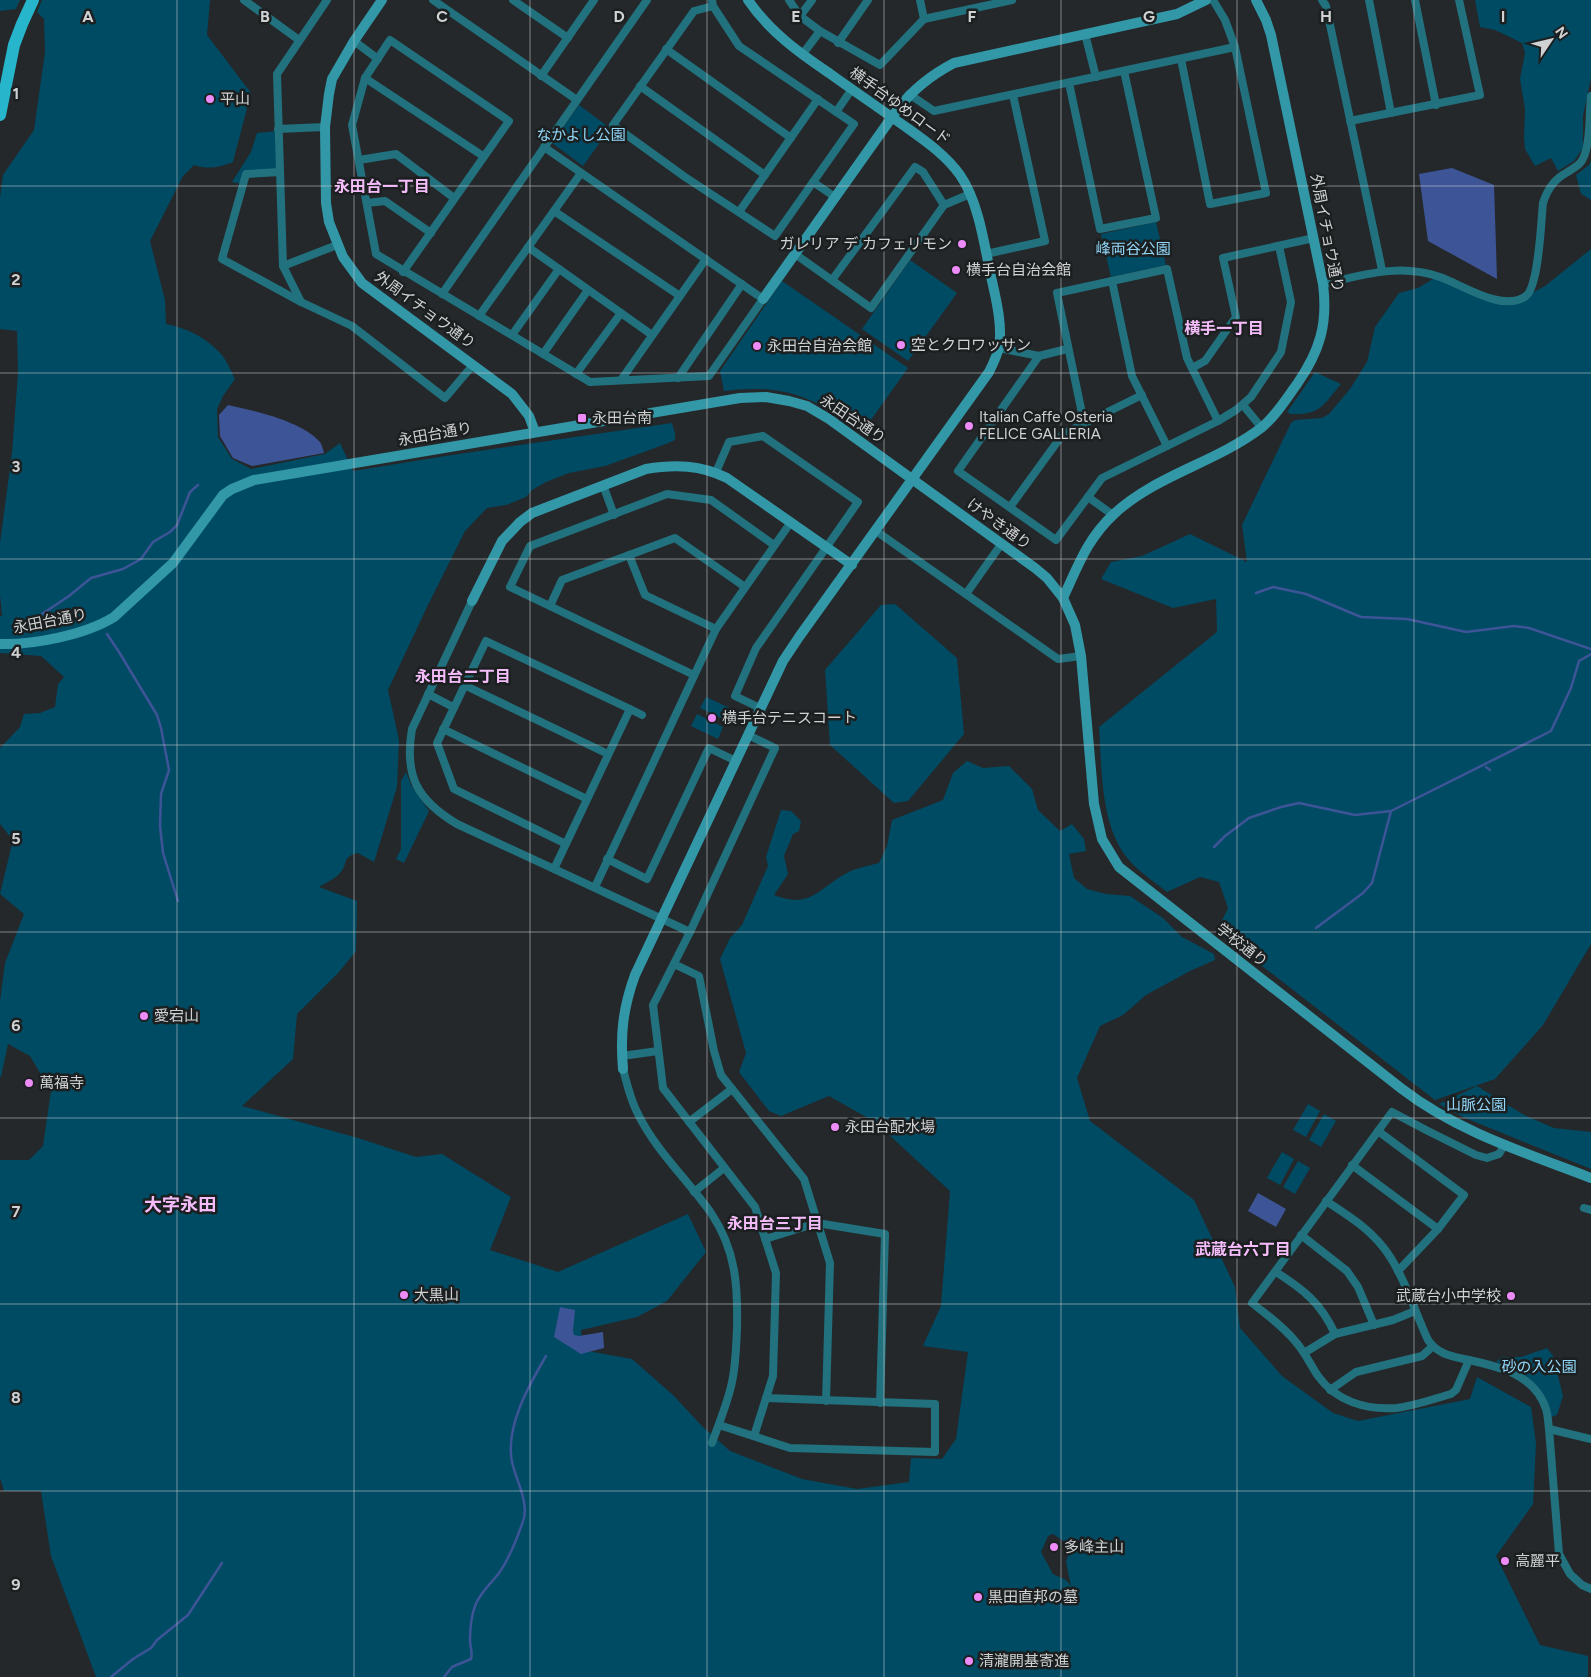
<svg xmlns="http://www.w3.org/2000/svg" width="1591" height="1677" viewBox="0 0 1591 1677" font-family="Figtree,'Noto Sans JP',sans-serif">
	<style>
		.green { fill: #004b64; fill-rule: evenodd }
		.water { fill: #3d5597 }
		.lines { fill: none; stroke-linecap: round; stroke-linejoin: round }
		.stream { stroke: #3d5597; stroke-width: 2.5 }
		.street { stroke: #21717e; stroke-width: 8 }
		.secondary { stroke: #3297a7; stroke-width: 10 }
		.primary { stroke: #26b5cb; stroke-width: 12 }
		.grid { fill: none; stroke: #cfd1d3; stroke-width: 1; stroke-opacity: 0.55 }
		.poi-dot { fill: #ed8cf9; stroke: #1c1f20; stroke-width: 2 }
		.labels { text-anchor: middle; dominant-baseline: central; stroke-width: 5; stroke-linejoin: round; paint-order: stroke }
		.poi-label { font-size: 15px; fill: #cfd1d3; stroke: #1c1f20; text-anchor: start }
		.street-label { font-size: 15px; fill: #cfd1d3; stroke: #1c1f20 }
		.park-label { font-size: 15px; fill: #91d7f9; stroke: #1c1f20 }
		.neighbourhood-label { font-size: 16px; font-weight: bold; fill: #f4bdfa; stroke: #1c1f20 }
		.quarter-label { font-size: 18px; font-weight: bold; fill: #f4bdfa; stroke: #1c1f20 }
		.grid-label { font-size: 16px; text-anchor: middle; font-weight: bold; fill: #cfd1d3; stroke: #1c1f20; stroke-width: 5; stroke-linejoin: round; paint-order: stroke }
	</style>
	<rect width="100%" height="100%" fill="#25282a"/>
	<!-- green -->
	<g class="green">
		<path d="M 0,0 L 20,0 L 16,9 L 0,11 Z"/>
		<path d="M 42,0 L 210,0 L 207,35 L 251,93 L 233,162 C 219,167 209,170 194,165 L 183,176 L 150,241 L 165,300 L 166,324 C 187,328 207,338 221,354 C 227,361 231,371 235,379 L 223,396 L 217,409 L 218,437 L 232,459 L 251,469 L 325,454 L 340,443 L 353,471 L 452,455 L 672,423 L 675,434 L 675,440 L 666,444 L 605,466 L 569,473 L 546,482 L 532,490 L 526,497 L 506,505 L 487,508 L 465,531 L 426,609 L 388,690 L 399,740 L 397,787 L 374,862 L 358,853 C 341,857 349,863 340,873 C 335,879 325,883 319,887 L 357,901 L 356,951 L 339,972 L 297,1014 L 293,1059 L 242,1106 L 358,1138 L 416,1157 L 442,1154 L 511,1197 L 490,1250 L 558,1272 L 688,1214 L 706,1252 L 667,1301 L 637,1317 L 581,1330 L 582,1350 L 632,1359 L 673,1395 L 703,1427 L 730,1451 L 802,1479 L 857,1489 L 909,1482 L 911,1458 L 942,1459 L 956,1439 L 968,1352 L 923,1346 L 941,1306 L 950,1191 L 875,1122 L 829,1096 L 781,1116 L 769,1111 L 739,1072 L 746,1053 L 720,959 L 730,938 L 742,925 L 768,866 L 766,857 L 781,810 L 791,811 L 801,821 L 799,831 L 793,834 L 784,856 L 788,874 L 774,895 C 810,909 817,890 845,874 C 854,868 868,866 879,863 L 887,846 L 892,820 L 943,800 L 953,773 L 967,761 L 983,768 L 1009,766 L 1032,789 L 1038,810 L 1060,831 L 1072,824 L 1084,839 L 1086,851 L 1069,854 L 1074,878 L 1087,889 L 1106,894 L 1130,896 L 1163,918 L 1182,937 L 1214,954 L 1215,960 L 1190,971 L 1146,995 L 1123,1015 L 1100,1026 L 1077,1078 L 1090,1121 L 1194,1200 L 1235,1287 L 1240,1328 L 1282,1376 L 1333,1413 L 1358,1421 L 1470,1399 L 1477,1377 L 1531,1407 L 1536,1444 L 1533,1504 L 1496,1556 L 1540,1645 L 1588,1656 L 1588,1677 L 96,1677 L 51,1556 L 41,1491 L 4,1491 L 0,1478 L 0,1160 L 29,1160 L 43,1146 L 51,1091 L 30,1056 L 8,1044 L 1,1077 L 0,1077 L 0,1001 L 5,963 L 24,914 L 0,894 L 13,840 L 0,824 L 0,748 L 20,727 L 24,714 L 40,713 L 55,707 L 58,684 L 64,677 L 41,656 L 0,653 L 0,616 L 2,616 L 0,595 L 0,543 L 12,453 L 18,373 L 17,331 L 0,329 L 0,198 L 3,175 L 34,130 L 45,52 L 44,19 L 37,12 ZM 1053,1534 L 1068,1544 L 1069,1552 L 1066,1562 L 1071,1586 L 1066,1580 L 1053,1574 L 1041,1552 L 1048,1536 Z"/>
		<path d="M 1475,0 L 1591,0 L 1591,78 L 1583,116 L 1583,148 L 1574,161 L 1558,171 L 1551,158 L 1535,166 L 1525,149 L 1524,137 L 1525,109 L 1520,79 L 1525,53 L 1522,43 L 1495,30 L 1480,27 Z"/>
		<path d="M 579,105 L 610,128 L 583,166 L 552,143 Z"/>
		<path d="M 277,131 L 280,172 L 246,174 L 242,184 L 232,182 L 251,152 L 257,133 Z"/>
		<path d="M 1591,161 L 1591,200 L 1581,194 L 1576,175 L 1589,165 Z"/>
		<path d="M 1156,222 L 1166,265 L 1111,277 L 1101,234 Z"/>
		<path d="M 1591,249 L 1591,944 L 1543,1025 L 1495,1079 L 1435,1100 L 1217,931 L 1228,908 L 1219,882 L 1200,877 L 1167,892 C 1155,882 1139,872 1129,860 C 1100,827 1102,769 1099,727 L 1217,632 L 1216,599 L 1173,608 L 1101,579 L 1111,562 L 1142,556 L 1190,534 L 1247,562 L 1242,525 L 1291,423 L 1295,420 L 1322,418 L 1329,414 L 1350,389 L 1367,362 L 1375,327 L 1399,293 L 1418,288 L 1438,276 L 1492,299 L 1527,296 L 1545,286 Z"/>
		<path d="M 910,260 L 957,293 L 908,361 L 862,329 Z"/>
		<path d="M 782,281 L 908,368 L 863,431 C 815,398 783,383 724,391 L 720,371 Z"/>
		<path d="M 1315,372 L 1341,384 C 1327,400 1322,414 1298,414 C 1293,414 1291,415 1287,412 Z"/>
		<path d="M 895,604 L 957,658 L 964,734 L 908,801 L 894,803 L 830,745 L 825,670 L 881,605 Z"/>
		<path d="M 706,697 L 732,709 L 727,721 L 700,708 Z"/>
		<path d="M 697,714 L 723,727 L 718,739 L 691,726 Z"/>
		<path d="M 406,772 L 411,785 L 429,811 L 404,863 L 396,859 L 401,849 L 401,781 Z"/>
		<path d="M 1477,1086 L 1524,1115 L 1554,1128 L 1591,1132 L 1591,1169 L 1465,1118 L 1439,1104 Z"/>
		<path d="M 1308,1104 L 1320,1111 L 1306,1137 L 1293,1130 Z"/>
		<path d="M 1324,1114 L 1336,1121 L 1321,1147 L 1309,1140 Z"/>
		<path d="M 1282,1152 L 1294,1159 L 1280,1185 L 1267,1178 Z"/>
		<path d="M 1298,1161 L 1310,1168 L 1295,1194 L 1283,1187 Z"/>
		<path d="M 1547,1348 L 1553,1356 L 1563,1396 L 1557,1415 L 1551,1417 C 1545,1388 1523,1370 1496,1362 L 1502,1357 L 1521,1357 Z"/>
	</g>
	<!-- water -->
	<g class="water">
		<path d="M 1452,168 L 1494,185 L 1497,279 L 1428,241 L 1419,174 Z"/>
		<path d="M 228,405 C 255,411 301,421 320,442 C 322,445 323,449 324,453 L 252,466 L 233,458 L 220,436 L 219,415 Z"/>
		<path d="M 1258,1193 L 1286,1209 L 1276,1227 L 1248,1211 Z"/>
		<path d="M 560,1307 L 575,1310 L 573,1331 L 574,1335 L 579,1336 L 603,1332 L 604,1348 L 581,1354 L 554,1337 Z"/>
	</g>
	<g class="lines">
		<!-- stream -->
		<g class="stream">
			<path d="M 1256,593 L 1273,587 L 1306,594 L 1361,617 L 1407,619 L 1466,632 L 1514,626 L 1529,628 L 1591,649"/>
			<path d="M 42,614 L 69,596 L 91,578 L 123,569 L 141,559 L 153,542 L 170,532 L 177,525 L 190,492 L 198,485"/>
			<path d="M 107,634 L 119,652 L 157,715 L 161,728 L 169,770 L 161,794 L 160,826 L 163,853 L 178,901"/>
			<path d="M 1486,767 L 1490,770"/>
			<path d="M 1214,847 L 1225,836 L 1249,818 L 1281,807 L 1299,803 L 1355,815 L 1391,811 L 1551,731 L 1571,688 L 1579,661 L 1591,654"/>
			<path d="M 1316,928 L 1363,893 L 1372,883 L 1391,811"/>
			<path d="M 111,1677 L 133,1659 L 151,1648 L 157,1640 L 188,1615 L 222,1563"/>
			<path d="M 444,1677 L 452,1667 L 471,1659 C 473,1652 470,1647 470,1640 C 470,1630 471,1617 475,1606 C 480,1592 490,1585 499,1573 C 509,1559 519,1534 524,1518 C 528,1500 516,1480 512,1462 C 505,1427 529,1385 546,1356"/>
		</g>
		<!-- street -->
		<g class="street">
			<path d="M 244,0 L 299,40"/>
			<path d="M 433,0 L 577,100"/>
			<path d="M 513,0 L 568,38"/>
			<path d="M 712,0 L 713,6 L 739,46 L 854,124 L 775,236 L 685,177 L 613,125 L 694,11 L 713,6"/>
			<path d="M 789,0 L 800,16 L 820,31 L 880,65 L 924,19 L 1012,0"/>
			<path d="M 920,0 L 924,19"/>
			<path d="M 1322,0 L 1326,6 L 1382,270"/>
			<path d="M 1369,0 L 1391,113"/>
			<path d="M 1415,0 L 1436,105"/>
			<path d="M 800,16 L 812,0"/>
			<path d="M 1085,34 L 1096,77"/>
			<path d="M 354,41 L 378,59"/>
			<path d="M 838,43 L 868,0"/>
			<path d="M 666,49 L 791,138"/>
			<path d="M 802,55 L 820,31"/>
			<path d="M 1181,59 L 1210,204 L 1266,193 L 1235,47 L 1225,20 L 1213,0"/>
			<path d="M 541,76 L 594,0"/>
			<path d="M 365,78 L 483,156"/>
			<path d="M 1069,83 L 1100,229 L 1156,218 L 1124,71"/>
			<path d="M 640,86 L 765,175"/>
			<path d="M 909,94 L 934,111 L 1235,47"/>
			<path d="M 836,112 L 852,89"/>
			<path d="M 1350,121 L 1480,95 L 1459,0"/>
			<path d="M 278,129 L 325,127"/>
			<path d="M 359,160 L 396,154 L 454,198"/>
			<path d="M 280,172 L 246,174 L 222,259 L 301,302 L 352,326 L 445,398 L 473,365"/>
			<path d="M 813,182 L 835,197"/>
			<path d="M 367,203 L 385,201 L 431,233"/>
			<path d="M 554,211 L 680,296"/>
			<path d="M 739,212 L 818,99"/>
			<path d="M 528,247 L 652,335"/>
			<path d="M 795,254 L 871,308 L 944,205 L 970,194"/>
			<path d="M 986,254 L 1045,241 L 1013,95"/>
			<path d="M 283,266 L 337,245"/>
			<path d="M 403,272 L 509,121 L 390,40 L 365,78 L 352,125 L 376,254 L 590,382 L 709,376 L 763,299 L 544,147"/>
			<path d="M 832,280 L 915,167 L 923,172 L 944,205"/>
			<path d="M 1112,281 L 1132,376 L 1167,446"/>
			<path d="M 1323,284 C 1363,275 1399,263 1440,277 C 1463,285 1503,313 1526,296 C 1539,286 1541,221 1543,203 C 1547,190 1553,180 1566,173 C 1572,169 1577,167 1581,162 C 1591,148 1589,114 1591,96"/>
			<path d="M 442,294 L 647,0"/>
			<path d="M 301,302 L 283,266 L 277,74 L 327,0"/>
			<path d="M 479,316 L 581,173"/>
			<path d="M 512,335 L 559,269"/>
			<path d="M 999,348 L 1039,356 L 1067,349"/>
			<path d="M 543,354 L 588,290"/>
			<path d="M 1039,356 L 958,471 L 1056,540 L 1102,478 L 1218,421 L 1236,410 L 1251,397 L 1281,352 L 1291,302 L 1279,246"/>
			<path d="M 1192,368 L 1205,361 L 1236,317 L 1223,258 L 1314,238"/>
			<path d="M 576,374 L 621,313"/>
			<path d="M 678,378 L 742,284"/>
			<path d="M 621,380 L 706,259"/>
			<path d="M 1243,405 L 1261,427"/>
			<path d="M 1084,423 L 1057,293 L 1167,269 L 1187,358 L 1218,421"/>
			<path d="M 716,472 L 729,442 L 763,436 L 858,502 L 756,648 L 735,696 L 760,708"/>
			<path d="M 603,485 L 614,515"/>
			<path d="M 1088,497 L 1113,515"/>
			<path d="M 1010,507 L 1063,434 L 1142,395"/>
			<path d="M 876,531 L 1058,659 L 1081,656"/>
			<path d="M 629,555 L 645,595 L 716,629"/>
			<path d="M 966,594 L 1002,543"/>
			<path d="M 472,601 L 412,729 C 404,776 417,800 457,824 L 690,932"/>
			<path d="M 550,606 L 562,580 L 675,538 L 745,587"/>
			<path d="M 694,675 L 510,587 L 530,546 L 667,494 L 711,500 L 774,545"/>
			<path d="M 464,685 L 608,754"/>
			<path d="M 428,694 L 453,707"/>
			<path d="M 630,709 L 642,715"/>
			<path d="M 443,729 L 587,799"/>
			<path d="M 748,735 L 775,748 L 690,932 L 653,1005 L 663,1088 L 755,1207 L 776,1273 L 773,1376 L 754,1436"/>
			<path d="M 607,859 L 647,879 L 709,748 L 736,761"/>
			<path d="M 554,869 L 630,709 L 486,641 L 437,743 L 454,789 L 566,844"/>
			<path d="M 595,887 L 716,629 L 791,522"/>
			<path d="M 674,964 L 699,976 L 714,1051 L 721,1075 L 804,1179 L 830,1263 L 826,1401"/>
			<path d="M 622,1056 L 658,1051"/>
			<path d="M 623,1069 C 627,1084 630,1098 637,1112 C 655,1150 687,1179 711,1213 C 736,1250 738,1286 737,1329 C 736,1346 736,1364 732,1382 C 728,1402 719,1423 712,1443"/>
			<path d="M 689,1122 L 732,1089"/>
			<path d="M 1378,1131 L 1464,1195 L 1438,1229 L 1398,1271"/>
			<path d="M 1352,1165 L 1438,1229"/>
			<path d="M 694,1192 L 724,1168"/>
			<path d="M 1326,1201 C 1346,1214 1367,1227 1383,1247 C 1402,1270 1415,1312 1428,1340 C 1437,1353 1449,1356 1464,1359 C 1497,1366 1534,1373 1546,1409 C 1548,1415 1548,1422 1549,1429 L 1559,1554 L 1570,1574 L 1582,1585 L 1591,1589"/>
			<path d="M 1584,1208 L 1591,1210"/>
			<path d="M 1301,1235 L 1347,1271 L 1358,1287 L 1374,1325"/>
			<path d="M 765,1239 L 817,1223 L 885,1234 L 880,1403"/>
			<path d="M 1276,1272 C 1304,1290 1321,1303 1335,1334"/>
			<path d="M 1304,1353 L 1335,1334 L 1393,1320 L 1415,1311"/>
			<path d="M 1469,1360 L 1456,1390 L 1451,1394 C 1433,1399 1414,1406 1396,1408 C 1365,1410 1336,1401 1318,1376 C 1310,1364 1305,1352 1295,1341 C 1283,1326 1267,1315 1252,1303 L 1392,1112 L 1426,1130 L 1476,1155 L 1487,1158 L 1499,1154 L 1505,1144"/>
			<path d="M 1330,1390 L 1356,1372 L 1422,1356 L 1432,1347"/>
			<path d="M 719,1425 L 790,1448 L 935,1452 L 935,1404 L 766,1398"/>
			<path d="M 1549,1429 L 1591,1439"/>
		</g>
		<!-- secondary -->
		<g class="secondary">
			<path d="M 382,0 L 354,41 L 332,79 L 329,94 L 325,127 L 326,203 L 329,222 L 343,257 L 362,283 L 512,394 L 529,416 L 535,432"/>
			<path d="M 763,299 L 897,110 C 913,89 931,75 954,63 L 1177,14 L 1206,0"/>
			<path d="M 1063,598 C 1078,566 1087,539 1114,514 C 1156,475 1215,463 1261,428 C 1276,416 1286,399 1297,384 C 1320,351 1328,324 1323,284 L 1271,35 L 1266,20 L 1256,0"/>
			<path d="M 472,601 L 502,541 L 520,522 L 532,513 L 646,469 C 675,464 701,465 727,478 L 852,565"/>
			<path d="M 0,644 C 33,645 85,635 114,617 L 173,563 L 223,495 L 232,489 L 254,480 L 740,398 L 766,397 L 789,401 L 807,406 L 829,419 L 1035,568 L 1047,578 L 1063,598 L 1075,625 L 1081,656 L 1094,804 L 1102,839 L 1119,867 L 1402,1089 C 1458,1132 1526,1153 1591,1178"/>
			<path d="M 623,1069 C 620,1034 623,1008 635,975 L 783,661 L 799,637 L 989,372 C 993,364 997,356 999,347 C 1003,324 995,295 990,272 C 984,242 978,201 960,175 C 945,154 924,140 903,125 C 879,108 854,91 829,73 C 798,52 769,31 748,0"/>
		</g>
		<!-- primary -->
		<path class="primary" d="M 0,115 L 14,45 L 22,24 L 33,0"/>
	</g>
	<!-- grid -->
	<path class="grid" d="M 177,0 L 177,1677M 354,0 L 354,1677M 530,0 L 530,1677M 707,0 L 707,1677M 884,0 L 884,1677M 1061,0 L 1061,1677M 1237,0 L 1237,1677M 1414,0 L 1414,1677M 0,186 L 1591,186M 0,373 L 1591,373M 0,559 L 1591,559M 0,745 L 1591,745M 0,932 L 1591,932M 0,1118 L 1591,1118M 0,1304 L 1591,1304M 0,1491 L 1591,1491"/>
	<!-- markers -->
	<g class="poi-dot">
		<circle cx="210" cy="99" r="5"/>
		<circle cx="962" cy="244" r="5"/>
		<circle cx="956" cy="270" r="5"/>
		<circle cx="901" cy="345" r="5"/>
		<circle cx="757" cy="346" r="5"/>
		<rect x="577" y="413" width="10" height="10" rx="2.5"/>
		<circle cx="969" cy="426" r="5"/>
		<circle cx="712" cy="718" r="5"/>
		<circle cx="144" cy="1016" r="5"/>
		<circle cx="29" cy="1083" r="5"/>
		<circle cx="835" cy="1127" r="5"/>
		<circle cx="404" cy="1295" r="5"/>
		<circle cx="1511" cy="1296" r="5"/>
		<circle cx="1054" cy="1547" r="5"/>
		<circle cx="1505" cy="1561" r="5"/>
		<circle cx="978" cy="1597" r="5"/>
		<circle cx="969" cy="1661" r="5"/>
	</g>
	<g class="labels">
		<!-- poi labels -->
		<g class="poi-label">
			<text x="220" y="99">平山</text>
			<text x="952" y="244" text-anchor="end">ガレリア デ カフェリモン</text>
			<text x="966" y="270">横手台自治会館</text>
			<text x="911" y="345">空とクロワッサン</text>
			<text x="767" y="346">永田台自治会館</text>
			<text x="979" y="417">Italian Caffe Osteria<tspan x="979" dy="17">FELICE GALLERIA</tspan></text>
			<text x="592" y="418">永田台南</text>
			<text x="722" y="718">横手台テニスコート</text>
			<text x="154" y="1016">愛宕山</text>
			<text x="39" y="1083">萬福寺</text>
			<text x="845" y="1127">永田台配水場</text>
			<text x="414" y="1295">大黒山</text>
			<text x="1501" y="1296" text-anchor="end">武蔵台小中学校</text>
			<text x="1064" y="1547">多峰主山</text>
			<text x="1515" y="1561">高麗平</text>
			<text x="988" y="1597">黒田直邦の墓</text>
			<text x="979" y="1661">清瀧開基寄進</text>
		</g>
		<!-- street labels -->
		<g class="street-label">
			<text transform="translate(900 106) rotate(36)">横手台ゆめロード</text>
			<text transform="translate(1327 233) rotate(79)">外周イチョウ通り</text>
			<text transform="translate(425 310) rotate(36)">外周イチョウ通り</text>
			<text transform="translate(853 419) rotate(34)">永田台通り</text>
			<text transform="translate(435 434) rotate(-10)">永田台通り</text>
			<text transform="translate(999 524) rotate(36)">けやき通り</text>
			<text transform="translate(50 621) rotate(-11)">永田台通り</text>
			<text transform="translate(1242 945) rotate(38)">学校通り</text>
		</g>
		<!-- park labels -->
		<g class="park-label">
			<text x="581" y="135">なかよし公園</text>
			<text x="1133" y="249">峰両谷公園</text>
			<text x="1476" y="1105">山脈公園</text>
			<text x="1539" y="1367">砂の入公園</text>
		</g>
		<!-- neighbourhood labels -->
		<g class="neighbourhood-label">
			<text x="382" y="186">永田台一丁目</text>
			<text x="1224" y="328">横手一丁目</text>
			<text x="463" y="676">永田台二丁目</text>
			<text x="775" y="1223">永田台三丁目</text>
			<text x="1243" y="1249">武蔵台六丁目</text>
		</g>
		<!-- quarter labels -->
		<g class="quarter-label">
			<text x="180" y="1205">大字永田</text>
		</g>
	</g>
	<g class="grid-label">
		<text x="88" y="22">A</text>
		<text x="265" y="22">B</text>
		<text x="442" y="22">C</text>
		<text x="619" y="22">D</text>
		<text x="796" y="22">E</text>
		<text x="972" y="22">F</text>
		<text x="1149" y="22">G</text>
		<text x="1326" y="22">H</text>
		<text x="1503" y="22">I</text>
		<text x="16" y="99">1</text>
		<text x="16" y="285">2</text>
		<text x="16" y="472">3</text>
		<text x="16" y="658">4</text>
		<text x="16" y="844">5</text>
		<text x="16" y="1031">6</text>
		<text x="16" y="1217">7</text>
		<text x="16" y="1403">8</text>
		<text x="16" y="1590">9</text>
	</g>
	<!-- north arrow -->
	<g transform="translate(1551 40) rotate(55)" stroke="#1c1f20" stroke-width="4" paint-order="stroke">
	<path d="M0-4L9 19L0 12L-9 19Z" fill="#cfd1d3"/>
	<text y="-8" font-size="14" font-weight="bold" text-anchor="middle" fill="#cfd1d3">N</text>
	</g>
</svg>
